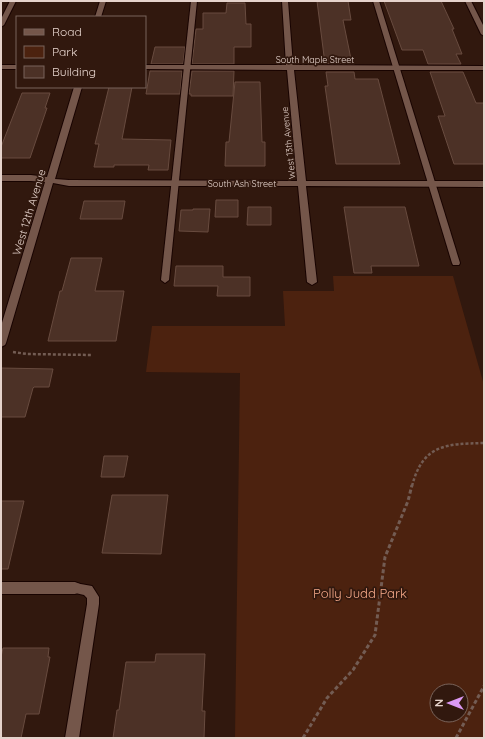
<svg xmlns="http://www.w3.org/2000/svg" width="485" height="739" viewBox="0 0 485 739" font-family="Quicksand,sans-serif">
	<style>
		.green { fill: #4c220f; fill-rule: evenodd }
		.building { fill: #4c3126; stroke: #684b3f }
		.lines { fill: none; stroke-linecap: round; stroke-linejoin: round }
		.service-casing { stroke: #180300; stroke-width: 2 }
		.minor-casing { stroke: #180300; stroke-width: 2 }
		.path-far1 { stroke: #735c53; stroke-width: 2.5; stroke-dasharray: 3 2; stroke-linecap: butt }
		.path { stroke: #735c53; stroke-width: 3; stroke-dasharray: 4 2.5; stroke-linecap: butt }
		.service { fill: #74564a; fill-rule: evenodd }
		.minor { fill: #74564a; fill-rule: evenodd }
		.labels { text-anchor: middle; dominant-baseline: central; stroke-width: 3.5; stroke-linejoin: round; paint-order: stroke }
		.far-street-label { font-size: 9px; fill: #e5d3cc; stroke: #31180e }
		.street-label { font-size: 11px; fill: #e5d3cc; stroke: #31180e }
		.near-park-label { font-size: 13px; fill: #f6a989; stroke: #31180e }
	</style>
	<rect width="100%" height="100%" fill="#31180e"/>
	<!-- green -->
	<path class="green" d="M 333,276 L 453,276 L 484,385 L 484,738 L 235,738 L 240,373 L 146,372 L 152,326 L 285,326 L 283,291 L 334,291 ZM 437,691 L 461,691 L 461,715 L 437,715 Z"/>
	<!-- building -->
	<g class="building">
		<path d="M 317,1 L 348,1 L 351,20 L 343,20 L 352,64 L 325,64 Z"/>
		<path d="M 384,1 L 441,1 L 454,29 L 452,29 L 462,54 L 456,54 L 461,64 L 428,64 L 423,50 L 402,50 Z"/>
		<path d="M 227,3 L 245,3 L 246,24 L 251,24 L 251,47 L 234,47 L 234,64 L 192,64 L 196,29 L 203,29 L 203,13 L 226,13 Z"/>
		<path d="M 155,47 L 185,47 L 183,64 L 151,64 Z"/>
		<path d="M 150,71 L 182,71 L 180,94 L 146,94 Z"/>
		<path d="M 192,71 L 234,71 L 233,96 L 191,96 L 191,94 L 189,94 Z"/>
		<path d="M 326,72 L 354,72 L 355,79 L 378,79 L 400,164 L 336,164 L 325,86 L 328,86 Z"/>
		<path d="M 430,72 L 463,72 L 476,103 L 484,103 L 484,164 L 454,164 L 438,116 L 445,116 Z"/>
		<path d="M 235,82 L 260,82 L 262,142 L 265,142 L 265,166 L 225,166 L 226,142 L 229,142 Z"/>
		<path d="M 109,87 L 132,87 L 122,139 L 171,140 L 168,170 L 148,170 L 149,165 L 114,165 L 114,167 L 94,167 L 99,144 L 95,144 Z"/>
		<path d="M 22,93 L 50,93 L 45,108 L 47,108 L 30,158 L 1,158 L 1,147 Z"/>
		<path d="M 216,200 L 238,200 L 238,217 L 215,217 Z"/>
		<path d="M 84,201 L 125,201 L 122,219 L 80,219 Z"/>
		<path d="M 248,207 L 271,207 L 271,225 L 247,225 Z"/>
		<path d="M 344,207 L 405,207 L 419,266 L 371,266 L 372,273 L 354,273 Z"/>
		<path d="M 193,209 L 210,209 L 208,232 L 179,231 L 181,210 L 193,210 Z"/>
		<path d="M 71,258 L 102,258 L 95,291 L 124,291 L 116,341 L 48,341 L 60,291 L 62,291 Z"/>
		<path d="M 176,266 L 223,266 L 223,277 L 250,277 L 250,296 L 217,296 L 218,286 L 174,286 Z"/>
		<path d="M 1,368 L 53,369 L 49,387 L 34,387 L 33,388 L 25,417 L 1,417 Z"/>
		<path d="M 104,456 L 128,456 L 124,477 L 101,477 Z"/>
		<path d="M 112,495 L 168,495 L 161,554 L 102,553 Z"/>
		<path d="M 1,501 L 24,501 L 8,569 L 1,569 Z"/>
		<path d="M 3,648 L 49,648 L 48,657 L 50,657 L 39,714 L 26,714 L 21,738 L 1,738 L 1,657 Z"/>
		<path d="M 156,654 L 205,654 L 202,711 L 205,711 L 204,738 L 113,738 L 117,710 L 119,710 L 126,662 L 155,662 Z"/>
	</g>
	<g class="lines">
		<!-- service casing -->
		<g class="service-casing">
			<g id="service">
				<path d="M 10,1 L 16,1 L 4,25 L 1,27 L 1,19 Z"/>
				<path d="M 191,1 L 197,1 L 169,280 L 165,283 L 161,280 Z"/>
				<path d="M 373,1 L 379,1 L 460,263 L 459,265 L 453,265 L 452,263 Z"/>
				<path d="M 75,583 L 92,586 L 99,597 L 99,604 L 79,738 L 65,738 L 87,604 L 87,598 L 84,595 L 71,592 L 69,588 L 71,584 Z"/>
			</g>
		</g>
		<!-- minor casing -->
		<g class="minor-casing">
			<g id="minor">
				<path d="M 100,1 L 106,1 L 101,17 L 95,17 Z"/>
				<path d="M 282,1 L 288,1 L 293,65 L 484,66 L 484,70 L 294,70 L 306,181 L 484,181 L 484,187 L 306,186 L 317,282 L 312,285 L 307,282 L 298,186 L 69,186 L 53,183 L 6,343 L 5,345 L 1,347 L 1,326 L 45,182 L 31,181 L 1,181 L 1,175 L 31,175 L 47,177 L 74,87 L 82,87 L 55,179 L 69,180 L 297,181 L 287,70 L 145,69 L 145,65 L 286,65 Z"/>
				<path d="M 465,1 L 471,1 L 484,27 L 484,36 L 481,34 Z"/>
				<rect x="1" y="65" width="16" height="4"/>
				<path d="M 1,582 L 75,582 L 80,584 L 82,588 L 80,592 L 75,594 L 1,594 Z"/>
			</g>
		</g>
		<!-- path-far1 -->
		<g class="path-far1">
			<path d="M 13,352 L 27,354 L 91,355"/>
			<path d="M 412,486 C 423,444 446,444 484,443"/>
		</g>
		<!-- path -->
		<g class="path">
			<path d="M 303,738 L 327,698 L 353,670 L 375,635 L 385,557 L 408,501 L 412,485"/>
			<path d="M 456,738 L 484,686"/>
		</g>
		<!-- service -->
		<use href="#service" class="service"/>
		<!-- minor -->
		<use href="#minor" class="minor"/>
	</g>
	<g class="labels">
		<!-- far-street labels -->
		<g class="far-street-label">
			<text x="315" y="59">South Maple Street</text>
			<text transform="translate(288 143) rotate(-96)">West 13th Avenue</text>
			<text x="242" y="183">South Ash Street</text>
		</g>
		<!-- street labels -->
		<g class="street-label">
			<text transform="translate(29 212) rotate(-73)">West 12th Avenue</text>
		</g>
		<!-- near-park labels -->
		<g class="near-park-label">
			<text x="360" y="593">Polly Judd Park</text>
		</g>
	</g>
	<!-- border -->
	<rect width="485" height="739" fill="none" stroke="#e5d3cc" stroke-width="4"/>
	<!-- legend -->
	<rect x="16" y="16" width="130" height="72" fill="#31180e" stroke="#79635a"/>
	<rect x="24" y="29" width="20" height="6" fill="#74564a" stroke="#79635a"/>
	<text x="52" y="36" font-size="12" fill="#e5d3cc">Road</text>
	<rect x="24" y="46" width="20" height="12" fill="#4c220f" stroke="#79635a"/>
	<text x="52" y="56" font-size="12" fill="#e5d3cc">Park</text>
	<rect x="24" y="66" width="20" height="12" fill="#4c3126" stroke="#79635a"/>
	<text x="52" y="76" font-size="12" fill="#e5d3cc">Building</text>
	<!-- north arrow -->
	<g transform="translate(449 703) rotate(270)"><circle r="19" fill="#31180e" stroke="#79635a"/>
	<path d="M0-3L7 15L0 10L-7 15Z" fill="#dc99f4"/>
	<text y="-6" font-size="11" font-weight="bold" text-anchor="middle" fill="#e5d3cc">N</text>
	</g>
</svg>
